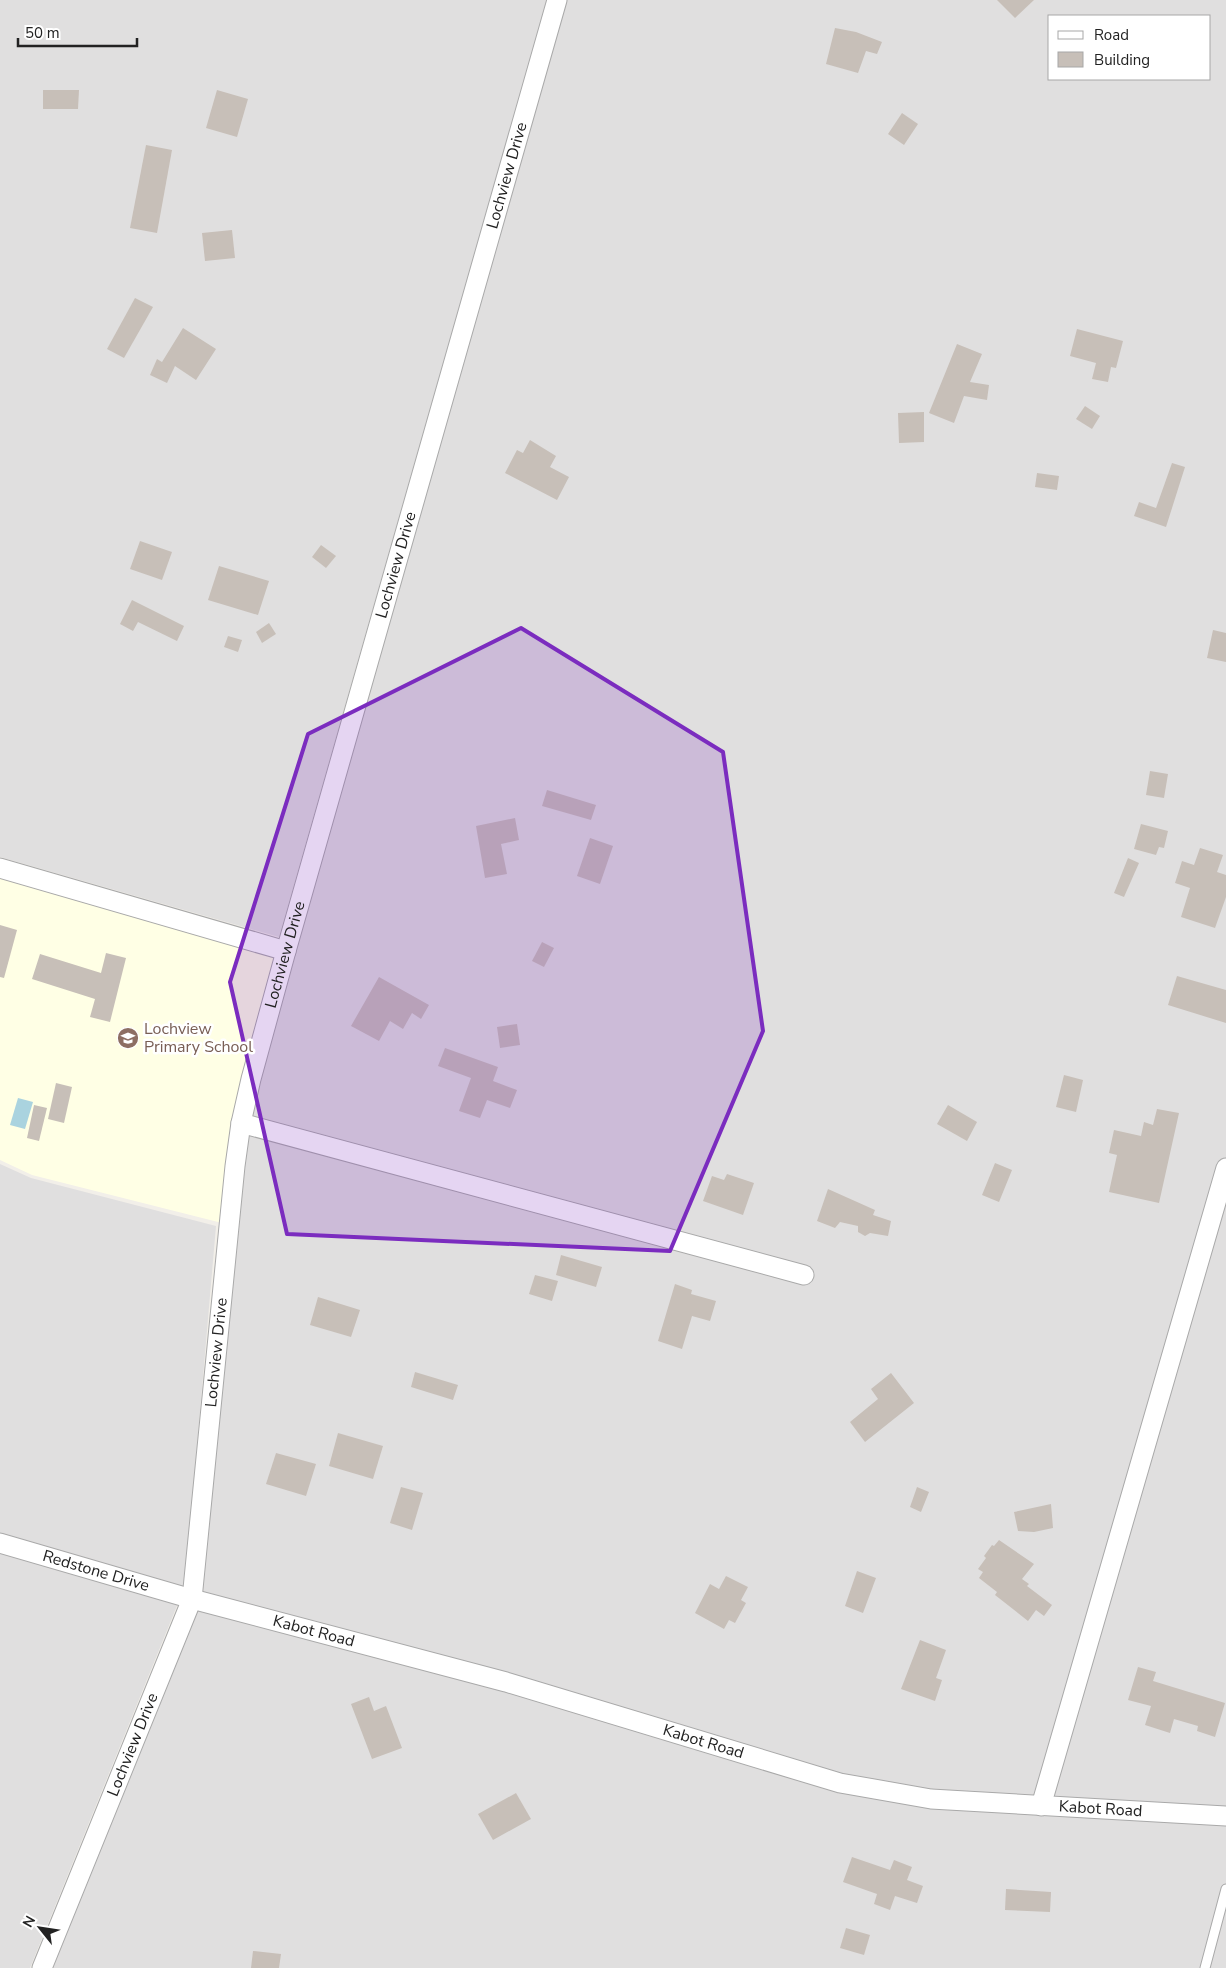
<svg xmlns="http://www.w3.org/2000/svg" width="1226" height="1968" viewBox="0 0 1226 1968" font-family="'Nunito Sans',sans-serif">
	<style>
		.residential { fill: #e0dfdf; fill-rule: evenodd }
		.education { fill: #ffffe5 }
		.water { fill: #aad3df }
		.building { fill: #c7bfb8 }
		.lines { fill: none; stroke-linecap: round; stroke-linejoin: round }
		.service-casing { stroke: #a9a9a9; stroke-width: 11 }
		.minor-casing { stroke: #a9a9a9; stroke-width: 21 }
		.service { stroke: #fff; stroke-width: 9 }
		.minor { stroke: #fff; stroke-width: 19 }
		.marked { fill: #7b2cbf; fill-opacity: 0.2; stroke: #7b2cbf; stroke-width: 4; stroke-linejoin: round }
		.labels { text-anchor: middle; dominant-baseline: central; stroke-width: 5; stroke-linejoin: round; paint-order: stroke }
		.street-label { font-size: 16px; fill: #222; stroke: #fff }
		.education-label { font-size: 16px; fill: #785e54; stroke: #fff; text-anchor: start }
	</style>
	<rect width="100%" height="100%" fill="#f2efe9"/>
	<!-- residential -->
	<g class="residential">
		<path d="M 0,0 L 547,0 L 279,937 L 0,857 Z"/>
		<path d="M 565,0 L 1226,0 L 1226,1968 L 51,1968 L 197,1607 L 246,1131 L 292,953 ZM 1050,16 L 1210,16 L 1210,79 L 1050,79 Z"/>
		<path d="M 0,1164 L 31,1178 L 216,1226 L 185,1586 L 30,1968 L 0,1968 Z"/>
	</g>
	<!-- education -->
	<path class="education" d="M 0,873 L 278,954 L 222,1223 L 32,1175 L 0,1160 Z"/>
	<!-- water -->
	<path class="water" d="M 18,1098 L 33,1102 L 25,1129 L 10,1125 Z"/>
	<!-- building -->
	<g class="building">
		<path d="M 997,0 L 1034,0 L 1015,18 Z"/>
		<path d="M 835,28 L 856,32 L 882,42 L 877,54 L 866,51 L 858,73 L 826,64 Z"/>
		<path d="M 43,90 L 79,90 L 78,109 L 43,109 Z"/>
		<path d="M 217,90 L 248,99 L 237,137 L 206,128 Z"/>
		<path d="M 902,113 L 918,124 L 904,145 L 888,134 Z"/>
		<path d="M 146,145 L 172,150 L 157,233 L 130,228 Z"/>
		<path d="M 232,230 L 235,258 L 205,261 L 202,233 Z"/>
		<path d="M 135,298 L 153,307 L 124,358 L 107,349 Z"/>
		<path d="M 183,328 L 216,349 L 196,380 L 175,366 L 167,383 L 150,375 L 157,359 L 162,362 Z"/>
		<path d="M 1077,329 L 1123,341 L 1116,368 L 1111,367 L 1108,382 L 1092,379 L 1096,363 L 1070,356 Z"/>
		<path d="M 957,344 L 982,354 L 970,382 L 989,385 L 987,400 L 964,396 L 954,423 L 929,413 Z"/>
		<path d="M 1085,406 L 1100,416 L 1092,429 L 1076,419 Z"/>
		<path d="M 924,412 L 924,442 L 899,443 L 898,413 Z"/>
		<path d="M 530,440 L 556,456 L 550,467 L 569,477 L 557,500 L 505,473 L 517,450 L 523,453 Z"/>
		<path d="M 1172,463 L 1185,467 L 1166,527 L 1134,516 L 1139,502 L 1156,508 Z"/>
		<path d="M 1037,473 L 1059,476 L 1057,490 L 1035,487 Z"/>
		<path d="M 140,541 L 172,552 L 162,580 L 130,569 Z"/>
		<path d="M 321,545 L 336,556 L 326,568 L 312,557 Z"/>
		<path d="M 219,566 L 269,581 L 258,615 L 208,600 Z"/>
		<path d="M 132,600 L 184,626 L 177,641 L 138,622 L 133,631 L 120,624 Z"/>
		<path d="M 269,623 L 276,634 L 262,643 L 256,632 Z"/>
		<path d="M 1213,630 L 1226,633 L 1226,662 L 1207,658 Z"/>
		<path d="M 228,636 L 242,640 L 238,652 L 224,647 Z"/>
		<path d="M 1150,771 L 1168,774 L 1164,798 L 1146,795 Z"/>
		<path d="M 547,790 L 596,805 L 591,820 L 542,806 Z"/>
		<path d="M 515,818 L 519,840 L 501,844 L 507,874 L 485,878 L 476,826 Z"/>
		<path d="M 1141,824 L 1168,831 L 1164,848 L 1159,847 L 1156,855 L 1134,849 Z"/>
		<path d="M 590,838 L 613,846 L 600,884 L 577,876 Z"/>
		<path d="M 1200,848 L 1223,855 L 1217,872 L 1226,875 L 1226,897 L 1215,928 L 1181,917 L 1190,888 L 1175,883 L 1182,861 L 1194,865 Z"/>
		<path d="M 1128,858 L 1139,863 L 1124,897 L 1114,893 Z"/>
		<path d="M 0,925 L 17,930 L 4,978 L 0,977 Z"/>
		<path d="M 542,942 L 554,948 L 544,967 L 532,961 Z"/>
		<path d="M 106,953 L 126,958 L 110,1022 L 90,1017 L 95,999 L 32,979 L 40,954 L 101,973 Z"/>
		<path d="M 1177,976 L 1226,990 L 1226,1023 L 1168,1005 Z"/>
		<path d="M 379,977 L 429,1005 L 421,1019 L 412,1013 L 403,1029 L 390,1021 L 379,1041 L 351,1026 Z"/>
		<path d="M 517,1024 L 520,1045 L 500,1048 L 497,1027 Z"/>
		<path d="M 445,1048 L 498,1067 L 493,1081 L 517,1090 L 510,1108 L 487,1100 L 480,1118 L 459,1111 L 471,1078 L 438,1066 Z"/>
		<path d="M 1064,1075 L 1083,1080 L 1076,1112 L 1056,1107 Z"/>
		<path d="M 56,1083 L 72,1087 L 64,1123 L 48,1119 Z"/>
		<path d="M 34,1105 L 47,1108 L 39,1141 L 27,1138 Z"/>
		<path d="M 948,1105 L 977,1122 L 967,1141 L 937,1124 Z"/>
		<path d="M 1157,1109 L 1179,1113 L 1159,1203 L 1109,1192 L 1117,1155 L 1109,1153 L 1114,1130 L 1141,1136 L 1144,1122 L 1153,1125 Z"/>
		<path d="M 995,1163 L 1012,1170 L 999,1202 L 982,1195 Z"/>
		<path d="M 727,1174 L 754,1183 L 743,1215 L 703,1201 L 712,1176 L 724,1180 Z"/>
		<path d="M 828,1189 L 875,1210 L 873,1215 L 891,1221 L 888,1236 L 870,1233 L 865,1236 L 858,1232 L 858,1226 L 840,1222 L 835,1228 L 817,1221 Z"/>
		<path d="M 561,1255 L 602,1267 L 596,1287 L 556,1275 Z"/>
		<path d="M 535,1275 L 558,1281 L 552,1301 L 529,1294 Z"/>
		<path d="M 675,1284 L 692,1290 L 691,1294 L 716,1301 L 710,1321 L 692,1316 L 682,1349 L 658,1341 Z"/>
		<path d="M 318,1297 L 360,1310 L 351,1337 L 310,1325 Z"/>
		<path d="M 415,1372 L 458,1385 L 453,1400 L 411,1387 Z"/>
		<path d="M 891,1373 L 914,1403 L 865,1442 L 850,1422 L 878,1399 L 871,1389 Z"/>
		<path d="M 338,1433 L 383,1446 L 373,1479 L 329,1466 Z"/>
		<path d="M 276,1453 L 316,1464 L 306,1496 L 266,1484 Z"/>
		<path d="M 401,1487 L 423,1493 L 412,1530 L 390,1523 Z"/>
		<path d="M 917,1487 L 929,1492 L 921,1512 L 910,1507 Z"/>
		<path d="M 1051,1504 L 1053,1528 L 1034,1532 L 1018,1531 L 1014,1512 Z"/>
		<path d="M 999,1540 L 1034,1564 L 1022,1579 L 1029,1584 L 1027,1586 L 1052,1605 L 1044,1616 L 1036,1610 L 1028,1621 L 995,1595 L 997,1592 L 979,1578 L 983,1572 L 978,1569 L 986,1558 L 984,1556 L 992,1545 L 994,1546 Z"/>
		<path d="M 857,1571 L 876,1578 L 863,1613 L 845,1606 Z"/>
		<path d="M 726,1576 L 748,1587 L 741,1600 L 746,1603 L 735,1623 L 729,1620 L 724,1629 L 695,1613 L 710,1584 L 719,1589 Z"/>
		<path d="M 920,1640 L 946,1650 L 936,1678 L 942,1680 L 935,1701 L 901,1689 Z"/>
		<path d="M 1138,1667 L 1156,1672 L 1153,1681 L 1225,1703 L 1215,1737 L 1197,1731 L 1198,1726 L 1174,1719 L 1170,1733 L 1145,1725 L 1151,1706 L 1128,1700 Z"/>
		<path d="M 369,1697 L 374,1711 L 386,1706 L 402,1748 L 372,1759 L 351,1704 Z"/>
		<path d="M 516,1793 L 531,1819 L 493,1840 L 478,1814 Z"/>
		<path d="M 852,1857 L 890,1870 L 894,1860 L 912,1867 L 907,1880 L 923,1886 L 917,1903 L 895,1896 L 890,1910 L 874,1904 L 877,1894 L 843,1882 Z"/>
		<path d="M 1006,1889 L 1051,1892 L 1050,1912 L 1005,1910 Z"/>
		<path d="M 846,1928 L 870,1935 L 864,1955 L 840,1948 Z"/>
		<path d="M 253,1951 L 281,1954 L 279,1968 L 251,1968 Z"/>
	</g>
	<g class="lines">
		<!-- service casing -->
		<g class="service-casing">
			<path id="service" d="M 1205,1968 L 1226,1889"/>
		</g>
		<!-- minor casing -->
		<g class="minor-casing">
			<g id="minor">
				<path d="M 0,868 L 286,951"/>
				<path d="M 241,1123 L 804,1275"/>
				<path id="s1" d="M 0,1543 L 192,1599 L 506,1682 L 840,1783 L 931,1799 L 1226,1816"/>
				<path d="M 1041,1806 L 1226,1168"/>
				<path id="s2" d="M 42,1968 L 192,1599 L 235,1166 L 241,1123 L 251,1079 L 286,951 L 557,0"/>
			</g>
		</g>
		<!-- service -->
		<use href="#service" class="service"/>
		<!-- minor -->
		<use href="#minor" class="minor"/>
	</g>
	<!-- marked area -->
	<path class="marked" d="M 521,628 L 723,752 L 763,1031 L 670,1251 L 287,1234 L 230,982 L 308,734 Z"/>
	<!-- icons -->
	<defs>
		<g id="school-disc" transform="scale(1.125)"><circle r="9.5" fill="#8d6e63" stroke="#fff"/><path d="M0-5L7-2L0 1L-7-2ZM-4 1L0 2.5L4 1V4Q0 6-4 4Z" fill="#fff"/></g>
	</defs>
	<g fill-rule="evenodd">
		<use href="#school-disc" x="128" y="1038"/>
	</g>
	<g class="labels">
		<!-- street labels -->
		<g class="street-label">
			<text stroke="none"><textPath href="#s2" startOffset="1861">Lochview Drive</textPath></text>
			<text stroke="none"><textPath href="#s2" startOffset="1456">Lochview Drive</textPath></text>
			<text stroke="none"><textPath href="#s2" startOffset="1051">Lochview Drive</textPath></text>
			<text stroke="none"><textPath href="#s2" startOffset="646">Lochview Drive</textPath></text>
			<text stroke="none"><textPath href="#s1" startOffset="100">Redstone Drive</textPath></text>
			<text stroke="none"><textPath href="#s1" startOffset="326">Kabot Road</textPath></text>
			<text stroke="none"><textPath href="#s1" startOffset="731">Kabot Road</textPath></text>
			<text stroke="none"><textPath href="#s2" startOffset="241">Lochview Drive</textPath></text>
			<text stroke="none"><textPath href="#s1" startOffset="1136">Kabot Road</textPath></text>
		</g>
		<!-- education labels -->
		<g class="education-label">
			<text x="144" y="1029">Lochview<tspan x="144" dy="18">Primary School</tspan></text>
		</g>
	</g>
	<!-- legend -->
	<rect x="1048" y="15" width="162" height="65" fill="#ffffff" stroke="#a7a7a7"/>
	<rect x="1058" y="31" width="25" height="8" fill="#ffffff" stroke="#a7a7a7"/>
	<text x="1094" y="40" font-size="15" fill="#222222">Road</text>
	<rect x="1058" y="52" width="25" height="15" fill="#c7bfb8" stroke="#a7a7a7"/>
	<text x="1094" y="65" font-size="15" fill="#222222">Building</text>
	<!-- north arrow -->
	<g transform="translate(40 1928) rotate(300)" stroke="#ffffff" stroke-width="4" paint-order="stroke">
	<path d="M0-4L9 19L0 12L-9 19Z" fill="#222222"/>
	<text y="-8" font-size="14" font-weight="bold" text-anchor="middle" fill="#222222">N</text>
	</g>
	<!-- scale -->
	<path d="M18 38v8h119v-8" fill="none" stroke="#222222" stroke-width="2.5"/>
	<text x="25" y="38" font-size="15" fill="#222222" stroke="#ffffff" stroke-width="4" paint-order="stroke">50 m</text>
</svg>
